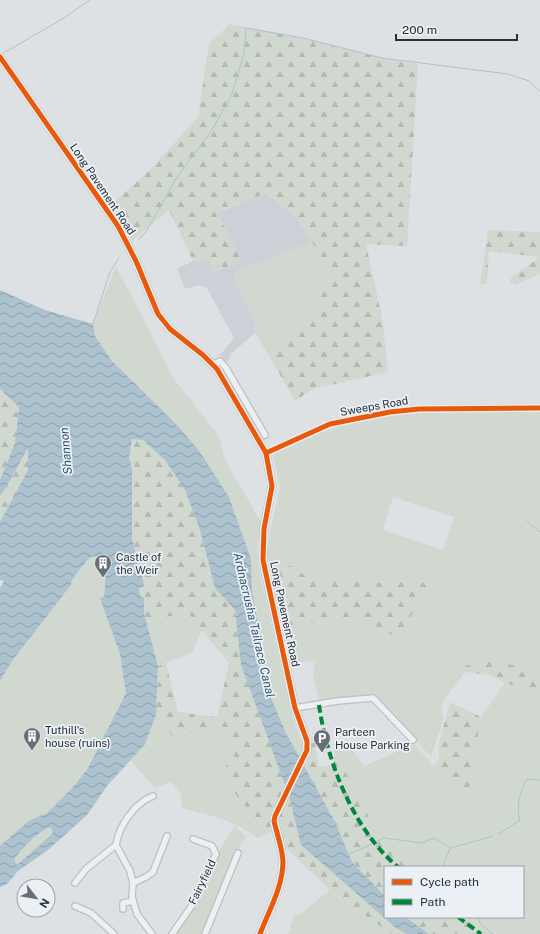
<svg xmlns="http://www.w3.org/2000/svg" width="540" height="934" viewBox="0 0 540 934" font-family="'Public Sans',sans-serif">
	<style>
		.built { fill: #ccd1d7 }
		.grass { fill: #d0d8cf; fill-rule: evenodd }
		.forest { fill: url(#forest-firs) }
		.water { fill: url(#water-waves); fill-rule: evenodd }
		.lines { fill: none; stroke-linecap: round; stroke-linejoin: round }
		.stream { stroke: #acc2cf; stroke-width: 1 }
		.minor-casing { stroke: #bdbfc2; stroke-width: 8 }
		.major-casing { stroke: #babec1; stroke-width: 9 }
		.minor { stroke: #edeff0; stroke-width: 5.5 }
		.major { stroke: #f2f4f4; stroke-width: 7 }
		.quiet { stroke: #00873e; stroke-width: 4; stroke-dasharray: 8 4; stroke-linecap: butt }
		.cycleway-casing { stroke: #ebf0f4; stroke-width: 8 }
		.cycleway { stroke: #e8590c; stroke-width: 5 }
		.labels { text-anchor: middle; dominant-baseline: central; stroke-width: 3.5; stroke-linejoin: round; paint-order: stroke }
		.street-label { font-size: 11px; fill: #26313c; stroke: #ebf0f4 }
		.poi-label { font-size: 11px; fill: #26313c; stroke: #ebf0f4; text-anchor: start }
		.water-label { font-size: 12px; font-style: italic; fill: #31566f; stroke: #ebf0f4 }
	</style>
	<defs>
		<pattern id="forest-firs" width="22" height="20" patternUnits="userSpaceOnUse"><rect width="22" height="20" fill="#d0d8cf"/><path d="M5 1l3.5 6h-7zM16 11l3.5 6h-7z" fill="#b2bab3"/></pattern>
		<pattern id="water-waves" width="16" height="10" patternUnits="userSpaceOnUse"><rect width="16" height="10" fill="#acc2cf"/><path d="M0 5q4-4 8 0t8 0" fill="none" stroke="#8c9ea9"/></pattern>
	</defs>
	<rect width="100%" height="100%" fill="#dee1e4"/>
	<!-- built -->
	<path class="built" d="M 266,193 L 296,217 L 312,242 L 237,271 L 234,279 L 255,323 L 255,333 L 231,354 L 227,363 L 220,355 L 234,338 L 207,288 L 199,285 L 185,289 L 177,269 L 193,261 L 211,261 L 215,272 L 241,261 L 217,213 Z"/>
	<!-- grass -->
	<g class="grass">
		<path d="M 312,242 L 323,259 L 329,281 L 315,310 L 271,359 L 255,333 L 255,323 L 234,279 L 237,271 Z"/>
		<path d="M 116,266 L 174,379 L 219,436 L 225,460 L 261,522 L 257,550 L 260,573 L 292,716 L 304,750 L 300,761 L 286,733 L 259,670 L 263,650 L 252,592 L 251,559 L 229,497 L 198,449 L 174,422 L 112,361 L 95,336 L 93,324 Z"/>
		<path d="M 482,410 L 540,410 L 540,669 L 486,661 L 465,666 L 465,672 L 442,703 L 443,721 L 431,757 L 375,695 L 320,702 L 313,678 L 315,661 L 290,663 L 267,555 L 271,527 L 280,488 L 273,455 L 313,434 L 395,413 ZM 393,497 L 454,517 L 443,550 L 383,530 Z"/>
		<path d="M 98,556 L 106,571 L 103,605 L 120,654 L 126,693 L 88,768 L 74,786 L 47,813 L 30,820 L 0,847 L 0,681 L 12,661 L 71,585 C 71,578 85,564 90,557 Z"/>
		<path d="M 187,612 L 202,630 L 192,653 L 158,666 L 147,622 Z"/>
		<path d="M 505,683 L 523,689 L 540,689 L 540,934 L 496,934 L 471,917 L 523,917 L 523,867 L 410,867 L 378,834 L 350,780 L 335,755 L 334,749 L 350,746 L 364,766 L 414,744 L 434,766 L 468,795 L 481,717 Z"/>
		<path d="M 156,715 L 172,735 L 222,728 L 235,755 L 219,775 L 269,833 L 257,838 C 234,820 209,815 182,808 L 181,794 L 171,782 L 155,788 L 130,760 L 145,744 Z"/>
		<path d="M 235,825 L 246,837 L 236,851 L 204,934 L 174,934 L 197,903 L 221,848 Z"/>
		<path d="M 51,827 L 53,833 L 17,865 L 14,860 C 22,848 37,832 51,827 Z"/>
		<path d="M 330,890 L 391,934 L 288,934 L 294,916 L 300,914 Z"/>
	</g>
	<!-- forest -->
	<g class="forest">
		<path d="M 230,24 L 303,38 L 382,58 L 418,64 L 407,246 L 366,244 L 382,317 L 388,372 L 313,389 L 295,401 L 271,359 L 315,310 L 329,281 L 323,259 L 296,217 L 266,193 L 217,212 L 241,261 L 214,273 L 211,261 L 193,261 L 169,210 L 132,241 L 110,206 L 149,171 L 198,117 L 209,44 Z"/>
		<path d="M 488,230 L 540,232 L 540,274 L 515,285 L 509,280 L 539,257 L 489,251 L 487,284 L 480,285 Z"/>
		<path d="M 0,389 L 19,407 L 15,443 L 0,480 Z"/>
		<path d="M 132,439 L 143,440 L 165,460 L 185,490 L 200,530 L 215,588 L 235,610 L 241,665 L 289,796 L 301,845 L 396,928 L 407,934 L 391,934 L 330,890 L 283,845 L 277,830 L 269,833 L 219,775 L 235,755 L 222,728 L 172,736 L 156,715 L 158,666 L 166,663 L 178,712 L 217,717 L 229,663 L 187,612 L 147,622 L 144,613 L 144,598 L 140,596 L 139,588 L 144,585 L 142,570 L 132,538 L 129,458 Z"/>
		<path d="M 28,447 L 28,470 L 0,522 L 0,495 L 4,491 Z"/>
		<path d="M 290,566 L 317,583 L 363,575 L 370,583 L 413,582 L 428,583 L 399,639 L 359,617 L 283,626 L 276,568 Z"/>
		<path d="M 486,661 L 540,669 L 540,689 L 523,689 L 505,683 L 490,675 L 465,672 L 465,666 Z"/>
		<path d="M 450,702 L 481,717 L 468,796 L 434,766 L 439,759 L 439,744 Z"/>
		<path d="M 311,743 L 315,743 L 319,767 L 332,765 L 335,755 L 350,780 L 378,834 L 410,867 L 385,867 L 385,896 L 352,862 L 335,822 L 303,765 L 310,752 Z"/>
		<path d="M 407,917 L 471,917 L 496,934 L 429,934 Z"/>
	</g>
	<!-- water -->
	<path class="water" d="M 0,290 L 45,310 L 93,324 L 95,336 L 112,361 L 174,422 L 198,449 L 229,497 L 251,559 L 252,592 L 263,650 L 259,670 L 286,733 L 335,822 L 352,862 L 385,896 L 385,917 L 406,917 L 429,934 L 407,934 L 396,928 L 301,845 L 289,796 L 241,665 L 235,610 L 215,588 L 200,530 L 185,490 L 165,460 L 143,440 L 132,439 L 129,458 L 132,469 L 132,538 L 143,580 L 144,586 L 139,588 L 140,596 L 144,598 L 144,613 L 158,666 L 156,715 L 145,744 L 107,786 L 87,815 L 48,850 L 18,871 L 7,884 L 0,887 L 0,846 L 30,820 L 47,813 L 74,786 L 88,768 L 126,693 L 120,654 L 100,598 L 104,597 L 106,571 L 98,556 L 90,557 C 85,564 71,578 71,585 L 12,661 L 0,681 L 0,588 L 4,581 L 0,580 L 0,522 L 28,470 L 28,448 L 4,491 L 0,495 L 0,480 L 15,443 L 19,407 L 0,389 ZM 51,827 L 53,833 L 17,865 L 14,860 C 22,848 37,832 51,827 Z"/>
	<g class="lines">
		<!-- stream -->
		<g class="stream">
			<path d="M 2,54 L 64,18 L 90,0"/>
			<path d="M 139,239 L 146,232 L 177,177 L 212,130 L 232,94 L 244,54 L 246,28 L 303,38 L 382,58 L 508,74 L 529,81 L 540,91"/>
			<path d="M 93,324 L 110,272 L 119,258"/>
			<path d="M 527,521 L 540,532"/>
			<path d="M 499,834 L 520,820 C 516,807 520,790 527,779 L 540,780"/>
			<path d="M 377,841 L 384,838 L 422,843 L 434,838 L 450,848"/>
			<path d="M 451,848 L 493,836"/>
			<path d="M 349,854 L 375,843"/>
			<path d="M 445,867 L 444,863 L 450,849"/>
			<path d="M 479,917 L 479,922 L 493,934"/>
		</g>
		<!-- minor casing -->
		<g class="minor-casing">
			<g id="minor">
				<path d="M 213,365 L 220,361 L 226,368 L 265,435"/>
				<path d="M 266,453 L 330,424 L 390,412 L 419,409 L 540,408"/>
				<path d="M 295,708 L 338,701 L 373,698 L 413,740"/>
				<path d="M 75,883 L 86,869 L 116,845"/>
				<path d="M 133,883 L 146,877 L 153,872 L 167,836"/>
				<path d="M 75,906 L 91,913 L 114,934"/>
				<path d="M 123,909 L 123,903 L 133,901"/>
				<path d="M 152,934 L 137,914 L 132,897 L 133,883 L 130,871 L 116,845 C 119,825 135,803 153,796"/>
				<path d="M 172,934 L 195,901 L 216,854 L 212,846 L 193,839"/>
				<path d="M 205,934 L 238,853"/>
			</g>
		</g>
		<!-- major casing -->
		<g class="major-casing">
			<path id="major" d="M 0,57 L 118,226 L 136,261 L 158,314 L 170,329 L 203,355 L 217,369 L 266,453 L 272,486 L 264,529 L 263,560 L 295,708 L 307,741 L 307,750 L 275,816 L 274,821 C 277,834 282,847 283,861 C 283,887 269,910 260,934"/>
		</g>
		<!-- minor -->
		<use href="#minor" class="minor"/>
		<!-- major -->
		<use href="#major" class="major"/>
		<!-- quiet -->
		<g class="quiet">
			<path d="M 319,705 C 327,761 353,830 398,867"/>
			<path d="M 458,917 L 481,934"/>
		</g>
		<!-- cycleway casing -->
		<g class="cycleway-casing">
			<g id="cycleway">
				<path d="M 0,57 L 118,226 L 136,261 L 158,314 L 170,329 L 203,355 L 217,369 L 266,453 L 272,486 L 264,529 L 263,560 L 295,708 L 307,741 L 307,750 L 275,816 L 274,821 C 277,834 282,847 283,861 C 283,887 269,910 260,934"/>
				<path d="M 266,453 L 330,424 L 390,412 L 419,409 L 540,408"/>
			</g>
		</g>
		<!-- cycleway -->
		<use href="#cycleway" class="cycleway"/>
	</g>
	<!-- icons -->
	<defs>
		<g id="building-pin" transform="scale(0.9)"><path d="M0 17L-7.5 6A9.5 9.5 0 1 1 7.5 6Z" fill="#666f77" stroke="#ebf0f4"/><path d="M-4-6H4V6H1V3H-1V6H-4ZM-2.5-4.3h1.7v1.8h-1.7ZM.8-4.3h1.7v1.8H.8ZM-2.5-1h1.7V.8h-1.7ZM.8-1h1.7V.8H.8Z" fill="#fff"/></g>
		<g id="parking-pin" transform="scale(0.9)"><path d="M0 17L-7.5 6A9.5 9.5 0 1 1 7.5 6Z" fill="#666f77" stroke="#ebf0f4"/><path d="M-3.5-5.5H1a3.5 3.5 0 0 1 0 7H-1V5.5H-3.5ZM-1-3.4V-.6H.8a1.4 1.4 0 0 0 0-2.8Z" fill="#fff"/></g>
	</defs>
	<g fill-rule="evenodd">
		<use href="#building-pin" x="103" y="563"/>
		<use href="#building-pin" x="32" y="736"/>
		<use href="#parking-pin" x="322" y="738"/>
	</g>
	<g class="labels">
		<!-- street labels -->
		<g class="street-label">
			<text transform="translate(103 189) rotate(56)">Long Pavement Road</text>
			<text transform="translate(374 406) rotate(-10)">Sweeps Road</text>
			<text transform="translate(285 614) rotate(78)">Long Pavement Road</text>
			<text transform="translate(202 882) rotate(-64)">Fairyfield</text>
		</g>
		<!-- poi labels -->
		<g class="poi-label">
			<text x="116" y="557">Castle of<tspan x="116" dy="13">the Weir</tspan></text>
			<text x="45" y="730">Tuthill's<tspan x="45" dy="13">house (ruins)</tspan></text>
			<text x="335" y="732">Parteen<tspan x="335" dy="13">House Parking</tspan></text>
		</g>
		<!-- water labels -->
		<g class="water-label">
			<text transform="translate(66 451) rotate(-95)">Shannon</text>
			<text transform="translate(254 625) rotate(77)">Ardnacrusha Tailrace Canal</text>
		</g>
	</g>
	<!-- legend -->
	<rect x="384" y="866" width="140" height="52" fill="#ebf0f4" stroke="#9ca4aa"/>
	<rect x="392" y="879" width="20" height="6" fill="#e8590c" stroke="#9ca4aa"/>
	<text x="420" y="886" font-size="12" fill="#26313c">Cycle path</text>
	<rect x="392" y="899" width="20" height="6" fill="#00873e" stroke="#9ca4aa"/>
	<text x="420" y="906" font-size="12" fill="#26313c">Path</text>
	<!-- north arrow -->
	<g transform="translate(36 898) rotate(121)"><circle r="19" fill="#ebf0f4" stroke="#9ca4aa"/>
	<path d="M0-3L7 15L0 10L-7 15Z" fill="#666f77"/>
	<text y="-6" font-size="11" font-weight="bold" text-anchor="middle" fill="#26313c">N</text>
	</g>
	<!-- scale -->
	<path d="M396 34v6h121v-6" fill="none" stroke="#26313c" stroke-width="2"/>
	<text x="402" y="34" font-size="12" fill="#26313c" stroke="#ebf0f4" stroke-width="3" paint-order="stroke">200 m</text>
</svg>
